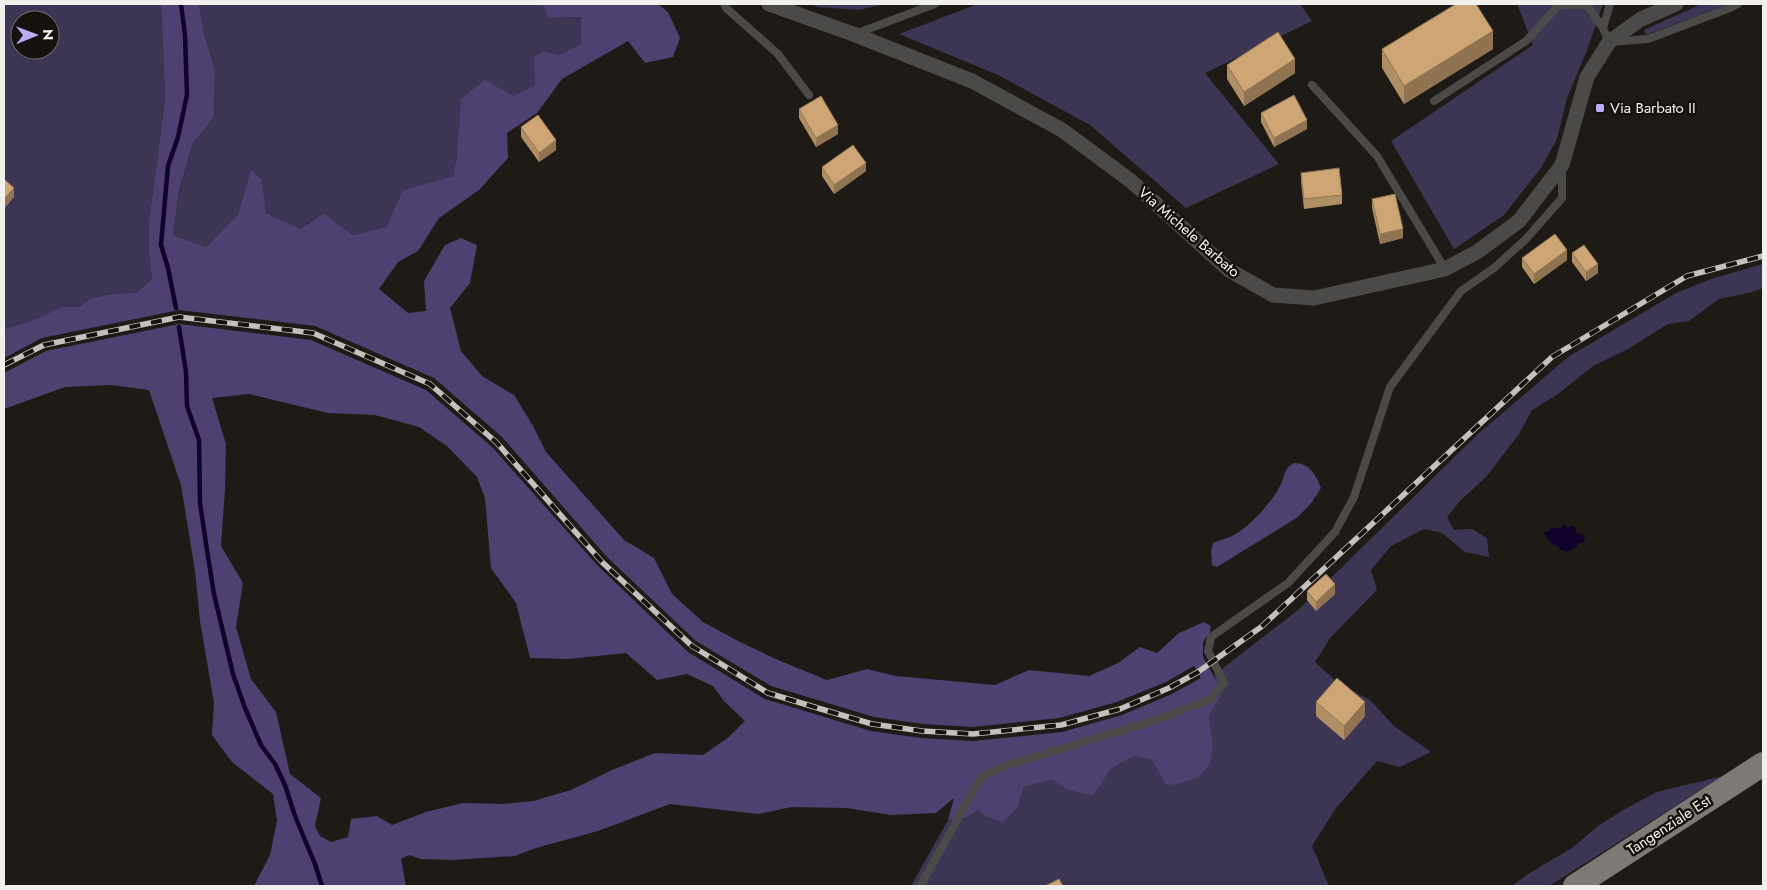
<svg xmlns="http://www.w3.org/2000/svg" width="1767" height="890" font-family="Jost,sans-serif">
	<rect width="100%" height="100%" fill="#1e1b16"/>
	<g fill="#3d3554" fill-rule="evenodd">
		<path d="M 4,4 L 161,4 L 165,99 L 149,221 L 149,256 L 152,279 L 136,294 L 113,294 L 91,298 L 79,307 L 62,307 L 31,321 L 4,329 ZM 20,20 L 50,20 L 50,50 L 20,50 Z"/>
		<path d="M 199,4 L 542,4 L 548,18 L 581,17 L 581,44 L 559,55 L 544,51 L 535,85 L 513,96 L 457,155 L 453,176 L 403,190 L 386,227 L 353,235 L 322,213 L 301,229 L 266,213 L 262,179 L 251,169 L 238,214 L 206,247 L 173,235 L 179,192 L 193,143 L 214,117 L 215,70 L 205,37 Z"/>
		<path d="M 810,4 L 884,4 L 859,10 L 818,7 Z"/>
		<path d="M 978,4 L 1300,4 L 1312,21 L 1205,73 L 1279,164 L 1186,208 L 1090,125 L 998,75 L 899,34 Z"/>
		<path d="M 1517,4 L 1603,4 L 1586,53 L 1567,98 L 1557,139 L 1541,168 L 1504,215 L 1454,249 L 1391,141 L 1533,45 Z"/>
		<path d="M 1701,4 L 1729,4 L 1646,35 L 1644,30 Z"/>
		<path d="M 1763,264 L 1763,288 L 1752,292 L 1719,299 L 1689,321 L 1668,324 L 1628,349 L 1593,366 L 1558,394 L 1532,410 L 1519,434 L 1486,477 L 1461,500 L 1447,517 L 1454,530 L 1472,529 L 1487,538 L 1489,557 L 1465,552 L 1442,533 L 1424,529 L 1391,546 L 1371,570 L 1377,590 L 1331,637 L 1315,662 L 1339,684 L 1370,700 L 1394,726 L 1431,752 L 1400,767 L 1377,761 L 1336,808 L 1312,846 L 1329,886 L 911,886 L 948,820 L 965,818 L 979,810 L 1018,807 L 1024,787 L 1052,780 L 1066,789 L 1103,779 L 1111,769 L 1134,756 L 1152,760 L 1213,744 L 1209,717 L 1221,695 L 1214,675 L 1298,610 L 1478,434 L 1568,357 L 1676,293 L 1711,279 Z"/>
		<path d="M 1723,776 L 1549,886 L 1512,886 L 1528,874 L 1572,848 L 1598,826 L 1623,810 L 1657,792 Z"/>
	</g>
	<g fill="#4e4070" fill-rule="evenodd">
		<path d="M 161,4 L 199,4 L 205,37 L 215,70 L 214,117 L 193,143 L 179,191 L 173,235 L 206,247 L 238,214 L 251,169 L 262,179 L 266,213 L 301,229 L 323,213 L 353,235 L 386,227 L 403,190 L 453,176 L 457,155 L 461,99 L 485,80 L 513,96 L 535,85 L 534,57 L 544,51 L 559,55 L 581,44 L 581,17 L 548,18 L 542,4 L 658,4 L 668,12 L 680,38 L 673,57 L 645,63 L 628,41 L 562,79 L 537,113 L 507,133 L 508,158 L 479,190 L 439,218 L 418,251 L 398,262 L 379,289 L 408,313 L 426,311 L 424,281 L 445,245 L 461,238 L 477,245 L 470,283 L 450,308 L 461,351 L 482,376 L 514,395 L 532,424 L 546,452 L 624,540 L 654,558 L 672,594 L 703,622 L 740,642 L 778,660 L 827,680 L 867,669 L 896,676 L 995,685 L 1029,670 L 1089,676 L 1118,663 L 1140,647 L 1157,653 L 1179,633 L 1204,622 L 1211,626 L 1210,632 L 1203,642 L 1203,657 L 1217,682 L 1221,695 L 1209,717 L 1213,744 L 1210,764 L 1199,777 L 1178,784 L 1166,785 L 1152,760 L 1134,756 L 1111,769 L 1092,796 L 1066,789 L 1052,780 L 1024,787 L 1018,807 L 1003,822 L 985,816 L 979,810 L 965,818 L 948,820 L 954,798 L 936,813 L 891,815 L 846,808 L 792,807 L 758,814 L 670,804 L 598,831 L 536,848 L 515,856 L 453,860 L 421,859 L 409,855 L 401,859 L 406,886 L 254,886 L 270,855 L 277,821 L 273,794 L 232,762 L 212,735 L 214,703 L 200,621 L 195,571 L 181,485 L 149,390 L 111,385 L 65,387 L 4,409 L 4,373 L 46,351 L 179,324 L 311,340 L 426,390 L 492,447 L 598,566 L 688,652 L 765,699 L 871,731 L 921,738 L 973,741 L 1062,732 L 1122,715 L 1172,694 L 1201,678 L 1194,666 L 1166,682 L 1117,702 L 1059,718 L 973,727 L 923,724 L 874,717 L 771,686 L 696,641 L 607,557 L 502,437 L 434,378 L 315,326 L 179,310 L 42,338 L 4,358 L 4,329 L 31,321 L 62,307 L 79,307 L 91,298 L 113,294 L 136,293 L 152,279 L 149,256 L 149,221 L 165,99 ZM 249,394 L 328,413 L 375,415 L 419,427 L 447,446 L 477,477 L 485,498 L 491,568 L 516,603 L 530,658 L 568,659 L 626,653 L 657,680 L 687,674 L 713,686 L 724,701 L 745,721 L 729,737 L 703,755 L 655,753 L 612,770 L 571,790 L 533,801 L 503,804 L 463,803 L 426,812 L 392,825 L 377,816 L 351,819 L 348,837 L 331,842 L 320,836 L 315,826 L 321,798 L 290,774 L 276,712 L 251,679 L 236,627 L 243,583 L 221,546 L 225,490 L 226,444 L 212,398 Z"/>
		<path d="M 1294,463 C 1309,463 1316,474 1321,488 L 1312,502 L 1298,517 L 1217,567 L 1212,565 L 1211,551 L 1213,543 C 1222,539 1231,538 1239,532 C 1254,521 1272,502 1280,486 C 1286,475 1282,470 1294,463 Z"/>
	</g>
	<path fill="#12022b" d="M 1564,524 L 1567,527 L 1574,526 L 1577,533 L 1585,536 L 1584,542 L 1579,543 L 1575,548 L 1567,552 L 1561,550 L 1557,545 L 1552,544 L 1543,533 L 1549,531 L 1551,528 L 1561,528 Z"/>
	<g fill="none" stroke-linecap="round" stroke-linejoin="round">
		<g stroke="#12022b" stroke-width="4.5">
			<path d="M 176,308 L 168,268 L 161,245 L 168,166 L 178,137 L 187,95 L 185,35 L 181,4"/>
			<path d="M 179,327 L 186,372 L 187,406 L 199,440 L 200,503 L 207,550 L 214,594 L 233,674 L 245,708 L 261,745 L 275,764 L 285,785 L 295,816 L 315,864 L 322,886"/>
		</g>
		<g stroke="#4c4a48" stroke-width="8">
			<path d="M 724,4 L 726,8 L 778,54 L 809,95"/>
			<path d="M 1610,4 L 1603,28 L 1609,42 L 1648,39 L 1730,8 L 1738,4"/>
			<path d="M 855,34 L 935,4"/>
			<path d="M 1312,85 L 1377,156 L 1445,269"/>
			<path d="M 1434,101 L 1526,41 L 1559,5 L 1587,5 L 1603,28"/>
			<path d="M 920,886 L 982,776 L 1008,765 L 1156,720 L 1211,699 L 1224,683 L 1208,651 L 1211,637 L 1288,583 L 1335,532 L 1354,497 L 1390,387 L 1461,291 L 1494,268 L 1526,239 L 1562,198 L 1562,167"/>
		</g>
		<path stroke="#4c4a48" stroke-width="15" d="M 769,4 L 853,34 L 972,81 L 1062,130 L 1131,181 L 1229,270 L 1273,295 L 1314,298 L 1445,269 L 1477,252 L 1519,221 L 1562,165 L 1587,77 L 1609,42 L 1641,19 L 1676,4"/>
		<path stroke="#7d7974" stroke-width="24" d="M 1575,886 L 1763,764"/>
		<g stroke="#c3c1bd" stroke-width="5.5">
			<path id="rail" d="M 4,365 L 44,345 L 179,317 L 313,333 L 430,384 L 497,443 L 602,562 L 692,646 L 768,693 L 821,709 L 872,724 L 922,731 L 973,734 L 1061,725 L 1120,709 L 1169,688 L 1198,672 L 1261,627 L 1552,357 L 1687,276 L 1763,256"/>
		</g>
		<use href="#rail" stroke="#15120d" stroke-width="4" stroke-dasharray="11" stroke-linecap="butt"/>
	</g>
	<g fill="#b18f65">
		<path d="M 1382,49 L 1493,49 L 1404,104 L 1382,68 Z"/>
		<path d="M 1227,65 L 1295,73 L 1244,106 L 1227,79 Z"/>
		<path d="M 799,109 L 838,134 L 816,147 L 799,118 Z"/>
		<path d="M 1261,113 L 1307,129 L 1274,147 L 1261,122 Z"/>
		<path d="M 521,127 L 556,150 L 539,162 L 521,137 Z"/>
		<path d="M 822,167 L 866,171 L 834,194 L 822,176 Z"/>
		<path d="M 1301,173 L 1342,195 L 1342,204 L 1304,209 L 1301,182 Z"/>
		<path d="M 1372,199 L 1403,238 L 1380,244 L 1372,208 Z"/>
		<path d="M 1572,253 L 1598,273 L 1586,281 L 1572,262 Z"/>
		<path d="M 1522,258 L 1567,260 L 1534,284 L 1522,267 Z"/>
		<path d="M 1307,591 L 1335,594 L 1316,611 L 1307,600 Z"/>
		<path d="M 1316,702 L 1365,716 L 1344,740 L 1316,716 Z"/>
	</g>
	<g fill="#907452">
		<path d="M 1493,31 L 1493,49 L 1404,104 L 1404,86 Z"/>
		<path d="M 1295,59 L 1295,73 L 1244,106 L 1244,92 Z"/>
		<path d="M 1307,120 L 1307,129 L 1274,147 L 1274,138 Z"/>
		<path d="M 838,125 L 838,134 L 816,147 L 816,138 Z"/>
		<path d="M 556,140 L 556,150 L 539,162 L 539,153 Z"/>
		<path d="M 866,163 L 866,171 L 834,194 L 834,185 Z"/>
		<path d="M 14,188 L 14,197 L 4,209 L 4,199 Z"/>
		<path d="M 1403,229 L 1403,238 L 1380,244 L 1380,234 Z"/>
		<path d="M 1567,250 L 1567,260 L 1534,284 L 1534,274 Z"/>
		<path d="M 1598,264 L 1598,273 L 1586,281 L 1586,272 Z"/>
		<path d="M 1335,584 L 1335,594 L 1316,611 L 1316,602 Z"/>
		<path d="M 1365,702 L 1365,716 L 1344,740 L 1344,726 Z"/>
	</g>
	<g fill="#cea675" stroke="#907452">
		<path d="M 1456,4 L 1476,4 L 1493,31 L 1404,86 L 1382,49 Z"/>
		<path d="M 1278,32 L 1295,59 L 1244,92 L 1227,65 Z"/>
		<path d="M 1294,95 L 1307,120 L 1274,138 L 1261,113 Z"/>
		<path d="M 821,96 L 838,125 L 816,138 L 799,109 Z"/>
		<path d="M 538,115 L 556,140 L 539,153 L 521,127 Z"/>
		<path d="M 853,145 L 866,163 L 834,185 L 822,167 Z"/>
		<path d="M 1339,168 L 1342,195 L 1304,199 L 1301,173 Z"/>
		<path d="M 4,179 L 14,188 L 4,199 Z"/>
		<path d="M 1395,194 L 1403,229 L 1380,234 L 1372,199 Z"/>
		<path d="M 1555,234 L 1567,250 L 1534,274 L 1522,258 Z"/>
		<path d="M 1584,245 L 1598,264 L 1586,272 L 1572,253 Z"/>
		<path d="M 1326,574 L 1335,584 L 1316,602 L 1307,591 Z"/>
		<path d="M 1337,678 L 1365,702 L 1344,726 L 1316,702 Z"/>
		<path d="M 1059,879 L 1063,886 L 1045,886 Z"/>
	</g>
	<rect fill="#bda9f5" stroke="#15120d" stroke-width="2" x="1595" y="103" width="10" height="10" rx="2.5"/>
	<g text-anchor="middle" stroke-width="5" stroke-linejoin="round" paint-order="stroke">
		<g font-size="15" fill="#f2f0ec" stroke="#15120d" text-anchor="start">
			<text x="1610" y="113">Via Barbato II</text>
		</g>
		<g font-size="15" fill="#f2f0ec" stroke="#15120d">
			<text transform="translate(1189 232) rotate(41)" y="5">Via Michele Barbato</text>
			<text transform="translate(1669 825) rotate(-33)" y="5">Tangenziale Est</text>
		</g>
	</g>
	<rect width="1767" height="890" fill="none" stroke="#f2f0ec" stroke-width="10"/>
	<g transform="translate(35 35) rotate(89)"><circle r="24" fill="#15120d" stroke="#6d6b66"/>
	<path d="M0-4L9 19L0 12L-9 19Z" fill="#bda9f5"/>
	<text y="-8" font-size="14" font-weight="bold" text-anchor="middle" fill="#f2f0ec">N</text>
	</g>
</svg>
